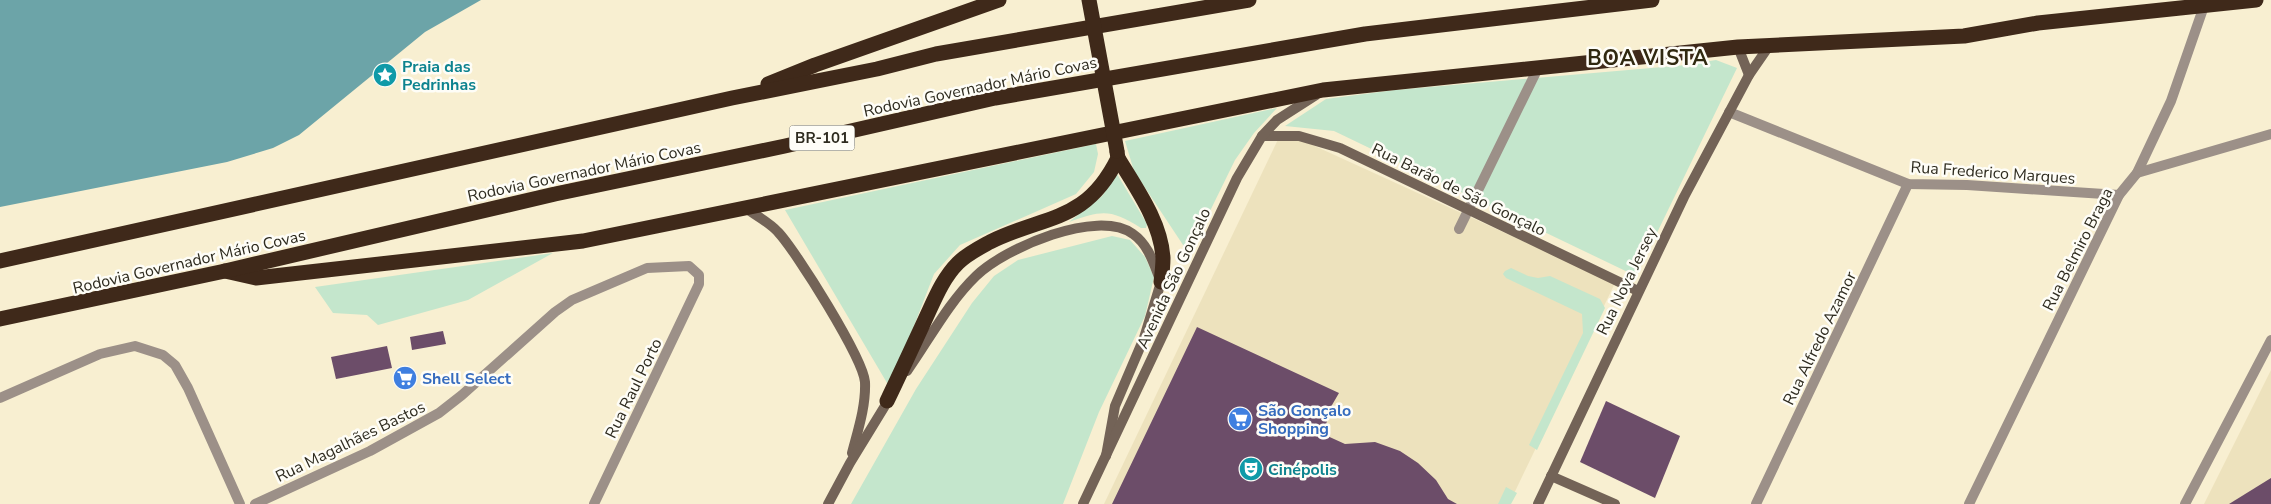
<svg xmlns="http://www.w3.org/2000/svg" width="2271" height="504" font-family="'Nunito Sans',sans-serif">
	<rect width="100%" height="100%" fill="#f8efd1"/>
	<g fill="#ede2bd">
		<path d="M 1282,131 L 1615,283 L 1509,504 L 1104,504 Z"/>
		<path d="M 2271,370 L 2271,504 L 2204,504 Z"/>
	</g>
	<g fill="#c4e6cc">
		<path d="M 1716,60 L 1737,68 L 1636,276 L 1334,131 L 1285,126 L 1326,99 L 1395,90 L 1686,65 Z"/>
		<path d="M 1277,108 L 1254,133 L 1235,160 L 1189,254 L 1134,171 L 1125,141 Z"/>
		<path d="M 1096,144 L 1098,154 L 1094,172 L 1076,194 L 960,245 L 934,274 L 890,388 L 785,210 Z"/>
		<path d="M 1117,174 L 1147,224 L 1146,228 L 1141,228 C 1110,209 1103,210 1069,222 L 1102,196 Z"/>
		<path d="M 1112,236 L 1130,240 L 1145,257 L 1154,277 L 1145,316 L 1099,412 L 1063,504 L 851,504 L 916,389 L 972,303 L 994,276 L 1018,260 Z"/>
		<path d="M 553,253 L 468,300 L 378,325 L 367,315 L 333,313 L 315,287 Z"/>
		<path d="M 1511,268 L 1528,276 L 1538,278 L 1550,276 L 1600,299 L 1605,308 L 1537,450 L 1529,445 L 1583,333 L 1582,314 L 1506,278 L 1503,274 L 1505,271 Z"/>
		<path d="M 1506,487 L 1517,493 L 1511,504 L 1498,504 Z"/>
	</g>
	<path fill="#6ca4a8" d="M 0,0 L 481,0 L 425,32 L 299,135 L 273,148 L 227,162 L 0,207 Z"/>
	<g fill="#6c4d69">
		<path d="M 1197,327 L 1339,393 L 1332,405 L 1323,434 L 1345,444 L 1375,442 L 1400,451 L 1418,463 L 1436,480 L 1448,499 L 1457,504 L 1112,504 Z"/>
		<path d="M 443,331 L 446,344 L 412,350 L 410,337 Z"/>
		<path d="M 387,346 L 392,368 L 336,379 L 331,357 Z"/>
		<path d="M 1606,401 L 1680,436 L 1655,498 L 1580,462 Z"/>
		<path d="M 2271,478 L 2271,504 L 2229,504 Z"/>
	</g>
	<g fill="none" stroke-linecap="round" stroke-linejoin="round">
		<g stroke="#9c9088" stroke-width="10">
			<path d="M 1729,112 L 1908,184 L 1967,185 L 2119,195"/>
			<path d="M 2137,173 L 2271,134"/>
			<path d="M 1459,229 L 1538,68"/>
			<path d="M 0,398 L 100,354 L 135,346 L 163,355 L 175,365 L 188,388 L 240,504"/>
			<path d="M 255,504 L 370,451 L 439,413 L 462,395 L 555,312 L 572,300 L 647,268 L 689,266 L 699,275 L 699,284 L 594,504"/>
			<path d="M 1756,504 L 1908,184"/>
			<path d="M 1969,504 L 2119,195 L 2137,173 L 2171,101 L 2204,6"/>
			<path d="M 2185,504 L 2271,340"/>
		</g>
		<g stroke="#736357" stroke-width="10">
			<path d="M 1738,47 L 1749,75"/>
			<path d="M 1262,136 L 1299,136 L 1340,148 L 1638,291"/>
			<path d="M 744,207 C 755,215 769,222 778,232 C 796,251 863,358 865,382 C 866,406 858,430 852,453"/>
			<path d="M 907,371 C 929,340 948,303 976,276 C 1005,248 1097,208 1133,234 C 1149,245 1154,265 1161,282 L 1144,338 L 1115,406 L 1106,456"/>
			<path d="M 1551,476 L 1615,504"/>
			<path d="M 828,504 L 850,463 L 891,396"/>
			<path d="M 1083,504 L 1237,178 L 1262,136 L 1277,120 L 1316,95"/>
			<path d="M 1538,504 L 1684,197 L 1749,75 L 1769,46"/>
		</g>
		<g stroke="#3f291a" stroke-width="15">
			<path d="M 768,84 L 815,65 L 999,0"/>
			<path d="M 1117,152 L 1118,158 C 1136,188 1161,222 1163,258 C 1163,266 1162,274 1161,282"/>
			<path d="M 0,261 L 732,98 L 877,69 L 936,54 L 1249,0"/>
			<path d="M 225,271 L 256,278 L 583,241 L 1323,90 L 1738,47 L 1964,36 L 2038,23 L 2256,0"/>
			<path d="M 0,319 L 225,271 L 555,194 L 785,146 L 995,98 L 1365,34 L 1652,0"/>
			<path d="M 887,401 C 900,374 912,348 924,322 C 934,301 942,279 958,263 C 967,254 979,248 990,242 C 1047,214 1086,223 1118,158"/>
		</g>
		<path stroke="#3f291a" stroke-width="15" d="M 1089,0 L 1117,151"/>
	</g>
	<defs>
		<g id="sight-disc" transform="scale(1.25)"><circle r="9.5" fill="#0f9aa8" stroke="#fefdf7"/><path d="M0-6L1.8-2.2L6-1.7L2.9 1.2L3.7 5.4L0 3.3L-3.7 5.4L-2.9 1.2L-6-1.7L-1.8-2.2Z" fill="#fff"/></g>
		<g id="supermarket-disc" transform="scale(1.25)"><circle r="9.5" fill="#3f7fe0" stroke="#fefdf7"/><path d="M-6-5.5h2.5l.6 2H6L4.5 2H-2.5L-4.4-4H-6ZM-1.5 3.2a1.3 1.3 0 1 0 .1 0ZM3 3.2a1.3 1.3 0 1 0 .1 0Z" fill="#fff"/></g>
		<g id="theatre-disc" transform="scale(1.25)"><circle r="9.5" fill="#0f9aa8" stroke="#fefdf7"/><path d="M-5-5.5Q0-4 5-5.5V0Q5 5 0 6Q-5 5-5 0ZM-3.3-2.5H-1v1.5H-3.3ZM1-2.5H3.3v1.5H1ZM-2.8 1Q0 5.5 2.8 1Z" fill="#fff"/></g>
	</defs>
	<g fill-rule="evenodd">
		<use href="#sight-disc" x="385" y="75"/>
		<use href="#supermarket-disc" x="405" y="378"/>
		<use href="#supermarket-disc" x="1240" y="419"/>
		<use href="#theatre-disc" x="1251" y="469"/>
	</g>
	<g text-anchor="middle" stroke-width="5" stroke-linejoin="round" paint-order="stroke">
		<rect fill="#fefdf7" stroke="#6c6a60" stroke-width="1" x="789.5" y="125.5" width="65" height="25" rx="4"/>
		<g font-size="15" font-weight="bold" fill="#2e2b1f">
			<text x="822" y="143">BR-101</text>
		</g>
		<g font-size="16" font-weight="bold" fill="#0d838f" stroke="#fefdf7" text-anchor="start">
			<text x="402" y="72">Praia das<tspan x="402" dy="18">Pedrinhas</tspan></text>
			<text x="1268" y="475">Cinépolis</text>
		</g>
		<g font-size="16" fill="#2e2b1f" stroke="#fefdf7">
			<text transform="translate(980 86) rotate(-12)" y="6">Rodovia Governador Mário Covas</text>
			<text transform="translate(584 171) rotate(-12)" y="6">Rodovia Governador Mário Covas</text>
			<text transform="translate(1993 172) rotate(4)" y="6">Rua Frederico Marques</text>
			<text transform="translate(1459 189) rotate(26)" y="6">Rua Barão de São Gonçalo</text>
			<text transform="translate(2077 249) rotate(-63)" y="6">Rua Belmiro Braga</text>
			<text transform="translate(189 261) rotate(-13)" y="6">Rodovia Governador Mário Covas</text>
			<text transform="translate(1173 278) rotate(-65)" y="6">Avenida São Gonçalo</text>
			<text transform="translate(1626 281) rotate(-64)" y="6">Rua Nova Jersey</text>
			<text transform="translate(1819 338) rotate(-64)" y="6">Rua Alfredo Azamor</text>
			<text transform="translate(633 388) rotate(-64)" y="6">Rua Raul Porto</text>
			<text transform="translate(350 441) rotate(-26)" y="6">Rua Magalhães Bastos</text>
		</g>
		<g font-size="16" font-weight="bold" fill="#366cbe" stroke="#fefdf7" text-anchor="start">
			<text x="422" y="384">Shell Select</text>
			<text x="1258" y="416">São Gonçalo<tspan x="1258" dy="18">Shopping</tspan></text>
		</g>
		<g font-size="21" font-weight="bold" letter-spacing="1" fill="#302910" stroke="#fefdf7">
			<text x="1648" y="65">BOA VISTA</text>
		</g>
	</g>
</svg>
